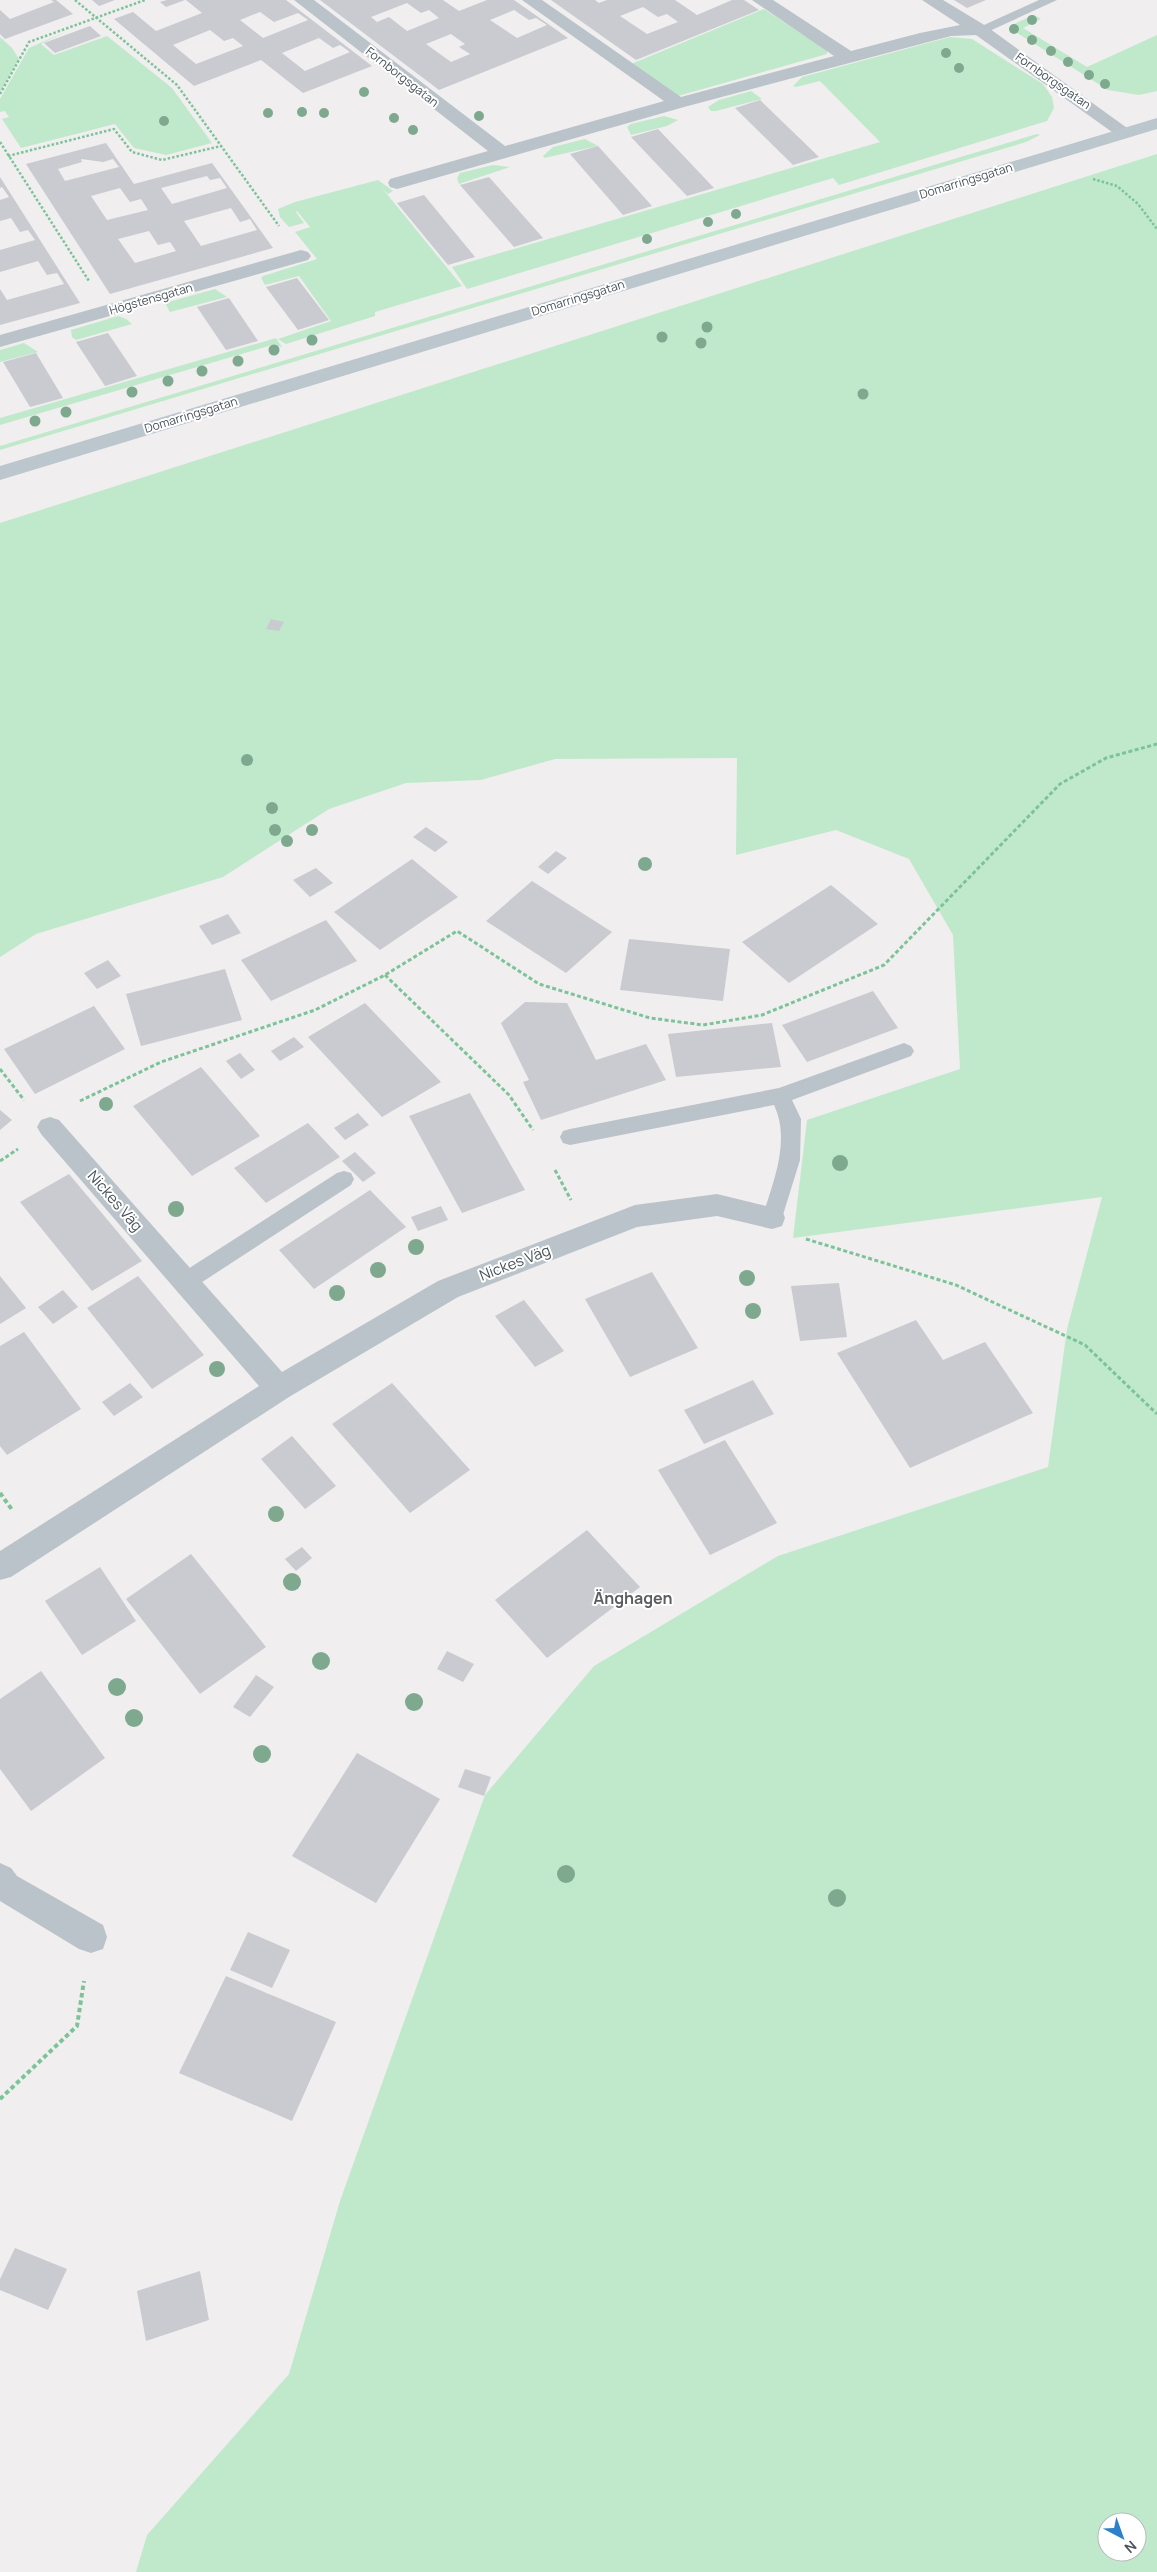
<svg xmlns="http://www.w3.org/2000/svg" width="1157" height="2572" font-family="Manrope,sans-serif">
	<rect width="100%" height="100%" fill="#f0eeee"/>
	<g fill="#c0e9cc" fill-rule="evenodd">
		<path d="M 764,9 L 827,50 L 827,54 L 678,96 L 631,64 Z"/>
		<path d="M 1034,15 L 1041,19 L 1023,28 L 1087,67 L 1157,35 L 1157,91 L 1139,95 L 1108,90 L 1011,29 L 1014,24 Z"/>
		<path d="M 63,33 L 41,44 L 54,55 L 107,36 L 172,88 L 212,143 L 166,155 L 134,148 L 115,124 L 21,148 L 2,119 L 9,117 L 5,111 L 0,112 L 0,99 L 29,48 Z"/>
		<path d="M 0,37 L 12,48 L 19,59 L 0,92 Z"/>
		<path d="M 950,37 L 972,39 L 1043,84 L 1052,97 L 1054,108 L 1047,121 L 839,185 L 833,178 L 467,289 L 452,267 L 880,142 L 820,81 L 796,87 L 793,86 L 802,77 Z"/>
		<path d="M 751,91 L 762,99 L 716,111 L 711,111 L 708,107 L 719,100 Z"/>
		<path d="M 664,116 L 678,120 L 667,126 L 631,135 L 627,127 L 631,124 Z"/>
		<path d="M 1037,134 L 1040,135 L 1026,142 L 959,162 L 0,450 L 0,446 Z"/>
		<path d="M 585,139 L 598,146 L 544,158 L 543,156 L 553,147 Z"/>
		<path d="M 1157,154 L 1157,2572 L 136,2572 L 147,2535 L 289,2374 L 340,2201 L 485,1795 L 594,1666 L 778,1556 L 1048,1467 L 1067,1329 L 1102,1197 L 793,1238 L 807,1120 L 960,1069 L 953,935 L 909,859 L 836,830 L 736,855 L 737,758 L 555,759 L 481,780 L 406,783 L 329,809 L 223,877 L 36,934 L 0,957 L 0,523 ZM 1107,2522 L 1137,2522 L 1137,2552 L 1107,2552 Z"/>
		<path d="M 493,165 L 510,167 L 459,184 L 457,178 L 460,173 Z"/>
		<path d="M 378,180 L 393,191 L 388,194 L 382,188 L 462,286 L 375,312 L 375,316 L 286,344 L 278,339 L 331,321 L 299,276 L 265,285 L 261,278 L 263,276 L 317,259 L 295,232 L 310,227 L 297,211 L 296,212 L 304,223 L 289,227 L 280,217 L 278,209 L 295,202 Z"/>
		<path d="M 215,289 L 227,297 L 170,312 L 165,303 Z"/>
		<path d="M 118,316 L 126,319 L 132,324 L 76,340 L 72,337 L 71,330 Z"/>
		<path d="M 276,338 L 282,347 L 272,345 L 0,425 L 0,418 Z"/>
		<path d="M 24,343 L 38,352 L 0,362 L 0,350 Z"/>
	</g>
	<g fill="#c9cbd0" fill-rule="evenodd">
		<path d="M 51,0 L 56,0 L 73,14 L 5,39 L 0,34 L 0,10 L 10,19 L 54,2 Z"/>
		<path d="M 92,0 L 115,0 L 99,6 Z"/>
		<path d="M 167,0 L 185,0 L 166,7 L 160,2 Z"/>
		<path d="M 186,0 L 286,0 L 372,66 L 303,93 L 261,60 L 194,86 L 114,19 L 133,12 L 156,31 L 202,13 ZM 260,12 L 274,22 L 298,13 L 308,20 L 263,38 L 240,20 ZM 210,30 L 224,41 L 233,38 L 243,46 L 196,64 L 173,45 ZM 319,38 L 333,48 L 340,45 L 350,52 L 305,71 L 282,53 Z"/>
		<path d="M 320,0 L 443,0 L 459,11 L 487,0 L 514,0 L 568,38 L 439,90 ZM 407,3 L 421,13 L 429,10 L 439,18 L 407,31 L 389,17 L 377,22 L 371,17 ZM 514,10 L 529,20 L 536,18 L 547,25 L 517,38 L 490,20 ZM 451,34 L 465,44 L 459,47 L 470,54 L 451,62 L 426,44 Z"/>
		<path d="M 551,0 L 595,0 L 599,3 L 607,0 L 675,0 L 697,15 L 732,0 L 744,0 L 759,10 L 636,60 ZM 643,7 L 658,17 L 667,14 L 678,22 L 647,34 L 620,16 Z"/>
		<path d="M 954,0 L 986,0 L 967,8 Z"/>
		<path d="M 90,26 L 101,36 L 55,53 L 44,43 Z"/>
		<path d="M 760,100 L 819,157 L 793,165 L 735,108 Z"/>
		<path d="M 658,129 L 714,188 L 687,196 L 631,137 Z"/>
		<path d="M 106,143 L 134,184 L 212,163 L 273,248 L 110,294 L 26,164 ZM 81,159 L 103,162 L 113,159 L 119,167 L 65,181 L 58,169 L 82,162 ZM 207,176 L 210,180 L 220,178 L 227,188 L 172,204 L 161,188 ZM 120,188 L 130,202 L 141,199 L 148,210 L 107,220 L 91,196 ZM 231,208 L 240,222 L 250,219 L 257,230 L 201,246 L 184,221 ZM 149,231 L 158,245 L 170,242 L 176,251 L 135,263 L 118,239 Z"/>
		<path d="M 598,146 L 652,206 L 623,215 L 570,154 Z"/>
		<path d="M 0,177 L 80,303 L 0,325 L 0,289 L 7,300 L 64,284 L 57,273 L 47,275 L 38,261 L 0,272 L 0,250 L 35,240 L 28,230 L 20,232 L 11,218 L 0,221 L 0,200 L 9,197 L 2,187 L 0,188 Z"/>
		<path d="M 489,177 L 543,238 L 514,247 L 460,185 Z"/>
		<path d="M 424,195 L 475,257 L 448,265 L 397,203 Z"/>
		<path d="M 297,278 L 329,320 L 298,330 L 266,287 Z"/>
		<path d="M 229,298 L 258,341 L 226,350 L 197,307 Z"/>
		<path d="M 108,333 L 137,376 L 105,386 L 76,342 Z"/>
		<path d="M 36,353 L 63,398 L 30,407 L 3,362 Z"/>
		<path d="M 271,619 L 284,622 L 279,631 L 266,629 Z"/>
		<path d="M 426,827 L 448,842 L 435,852 L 413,837 Z"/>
		<path d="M 556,851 L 567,858 L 548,874 L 538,867 Z"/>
		<path d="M 412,859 L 458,897 L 380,950 L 334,912 Z"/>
		<path d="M 316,868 L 333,883 L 310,897 L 293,880 Z"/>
		<path d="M 532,881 L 612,932 L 566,973 L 486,921 Z"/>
		<path d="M 831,885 L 878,924 L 789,983 L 742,942 Z"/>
		<path d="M 228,914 L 241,933 L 212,945 L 199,926 Z"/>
		<path d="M 326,920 L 357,961 L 271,1001 L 241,960 Z"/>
		<path d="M 629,939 L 730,949 L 723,1001 L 620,990 Z"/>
		<path d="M 108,960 L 121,976 L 97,989 L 84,973 Z"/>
		<path d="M 225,969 L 242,1020 L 141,1046 L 126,994 Z"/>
		<path d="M 873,991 L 898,1028 L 807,1062 L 782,1025 Z"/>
		<path d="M 525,1002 L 567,1003 L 596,1060 L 646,1044 L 666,1080 L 541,1120 L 523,1082 L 529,1080 L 501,1023 Z"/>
		<path d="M 365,1003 L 441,1082 L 382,1117 L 308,1037 Z"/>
		<path d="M 94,1006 L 125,1049 L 35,1094 L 4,1049 Z"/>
		<path d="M 772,1023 L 781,1067 L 676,1077 L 668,1034 Z"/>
		<path d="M 294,1037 L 304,1047 L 280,1061 L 271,1051 Z"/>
		<path d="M 240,1053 L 255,1070 L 241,1079 L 226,1061 Z"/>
		<path d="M 201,1067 L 260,1136 L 192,1176 L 133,1106 Z"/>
		<path d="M 470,1093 L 525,1190 L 462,1213 L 409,1116 Z"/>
		<path d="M 0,1110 L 12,1120 L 0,1130 Z"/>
		<path d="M 358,1113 L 369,1125 L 345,1140 L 334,1128 Z"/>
		<path d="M 308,1123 L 340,1157 L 266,1203 L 234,1168 Z"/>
		<path d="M 355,1152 L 376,1173 L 363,1182 L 342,1161 Z"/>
		<path d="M 69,1174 L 142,1261 L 92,1291 L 20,1202 Z"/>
		<path d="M 370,1190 L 406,1227 L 314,1289 L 279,1250 Z"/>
		<path d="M 441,1206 L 448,1220 L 418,1231 L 411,1217 Z"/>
		<path d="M 652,1272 L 698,1348 L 630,1377 L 585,1299 Z"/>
		<path d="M 0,1276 L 26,1308 L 0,1324 Z"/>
		<path d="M 138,1276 L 204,1355 L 152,1389 L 87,1308 Z"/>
		<path d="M 839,1283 L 847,1337 L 800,1341 L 791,1286 Z"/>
		<path d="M 63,1290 L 78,1307 L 53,1324 L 38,1307 Z"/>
		<path d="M 524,1300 L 564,1351 L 535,1367 L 495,1316 Z"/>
		<path d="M 916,1320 L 943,1360 L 985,1342 L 1033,1413 L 910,1468 L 837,1353 Z"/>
		<path d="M 24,1332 L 81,1409 L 7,1455 L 0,1446 L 0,1346 Z"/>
		<path d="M 753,1380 L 774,1414 L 704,1444 L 684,1410 Z"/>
		<path d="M 130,1383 L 143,1397 L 114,1416 L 102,1402 Z"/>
		<path d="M 392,1383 L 470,1470 L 410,1513 L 332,1424 Z"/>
		<path d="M 292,1436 L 336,1486 L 305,1509 L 261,1459 Z"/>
		<path d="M 725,1440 L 777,1523 L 710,1555 L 658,1470 Z"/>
		<path d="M 587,1530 L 640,1587 L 547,1658 L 495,1600 Z"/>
		<path d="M 302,1547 L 312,1558 L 296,1571 L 285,1559 Z"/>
		<path d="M 191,1554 L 266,1647 L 200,1694 L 126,1599 Z"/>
		<path d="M 100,1567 L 136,1621 L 82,1655 L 45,1601 Z"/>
		<path d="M 447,1651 L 474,1664 L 463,1682 L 437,1669 Z"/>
		<path d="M 41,1671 L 105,1758 L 31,1811 L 0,1769 L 0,1699 Z"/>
		<path d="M 256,1675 L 274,1687 L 250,1717 L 233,1707 Z"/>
		<path d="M 357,1753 L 440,1799 L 376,1903 L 292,1856 Z"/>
		<path d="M 465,1769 L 491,1777 L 484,1796 L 458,1787 Z"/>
		<path d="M 248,1932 L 290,1950 L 272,1988 L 230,1970 Z"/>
		<path d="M 226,1976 L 336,2022 L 292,2121 L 179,2073 Z"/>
		<path d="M 15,2248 L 67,2269 L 48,2310 L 0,2290 L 0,2279 Z"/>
		<path d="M 200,2271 L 209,2320 L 146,2341 L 137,2291 Z"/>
	</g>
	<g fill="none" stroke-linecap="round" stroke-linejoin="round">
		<g stroke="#7cc39a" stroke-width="2.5" stroke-dasharray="2.5 2" stroke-linecap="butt">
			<path d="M 75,0 L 177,85 L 279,226"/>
			<path d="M 0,94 L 29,42 L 145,0"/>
			<path d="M 0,142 L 89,281"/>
			<path d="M 8,156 L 114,129 L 132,152 L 162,160 L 221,146"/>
			<path d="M 1093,179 L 1117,186 L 1138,204 L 1157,229"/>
		</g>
		<g stroke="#7cc39a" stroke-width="3" stroke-dasharray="4 2.5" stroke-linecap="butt">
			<path d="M 385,975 L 509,1095 L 533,1130"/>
			<path d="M 0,1069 L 24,1100"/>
			<path d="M 80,1101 L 161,1062 L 315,1010 L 385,975 L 457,931 L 539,984 L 650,1018 L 703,1025 L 762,1015 L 884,965 L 1060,784 L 1106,758 L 1157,744"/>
			<path d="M 0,1161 L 18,1149"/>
			<path d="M 555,1170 L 571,1200"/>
			<path d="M 806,1239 L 956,1285 L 1085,1345 L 1157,1414"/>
		</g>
		<g stroke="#7cc39a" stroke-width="4" stroke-dasharray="4.5 3" stroke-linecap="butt">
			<path d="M 0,1493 L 13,1511"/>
			<path d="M 0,2099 L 77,2026 L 84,1981"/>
		</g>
		<g fill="#bac3c9" fill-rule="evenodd">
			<path d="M 1039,0 L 1057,0 L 985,33 L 975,33 L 973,30 Z"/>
			<path d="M 904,1043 L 911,1046 L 914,1051 L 911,1056 L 792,1100 L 801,1119 L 800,1160 L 782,1218 L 779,1224 L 772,1227 L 765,1224 L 762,1218 C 773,1182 791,1141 774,1105 L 570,1145 L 563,1143 L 560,1137 L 563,1131 L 570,1129 L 779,1088 Z"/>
			<path d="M 344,1171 L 351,1173 L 354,1179 L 351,1185 L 193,1288 L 185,1291 L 177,1288 L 174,1282 L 177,1276 L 337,1173 Z"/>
		</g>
		<g fill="#bac3c9" fill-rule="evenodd">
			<path d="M 294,0 L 314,0 L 505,146 L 664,101 L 522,0 L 542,0 L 681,97 L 834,56 L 752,0 L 773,0 L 851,51 L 920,33 L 960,25 L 922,0 L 943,0 L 986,26 L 1134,133 L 1131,137 L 1119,137 L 976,35 L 951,36 L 684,107 L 397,189 L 390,187 L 388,183 L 390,179 L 488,151 Z"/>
			<path d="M 301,250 L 308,252 L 311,256 L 308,260 L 0,347 L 0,335 Z"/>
			<path d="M 50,1117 L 59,1120 L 282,1372 L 438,1281 L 635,1205 L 717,1194 L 782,1210 L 785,1218 L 782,1226 L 772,1229 L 717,1216 L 637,1227 L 458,1297 L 289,1397 L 11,1577 L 0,1580 L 0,1551 L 259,1386 L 41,1134 L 37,1127 L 41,1120 Z"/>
			<path d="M 0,1863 L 11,1868 L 17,1876 L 103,1925 L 107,1937 L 103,1949 L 91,1953 L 79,1949 L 0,1901 Z"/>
		</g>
		<path fill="#bbc6cd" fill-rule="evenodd" d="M 1157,118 L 1157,129 L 0,480 L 0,466 Z"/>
	</g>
	<g fill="#7ea98f">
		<circle cx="1032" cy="20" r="5"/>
		<circle cx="1014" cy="29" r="5"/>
		<circle cx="1032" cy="40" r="5"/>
		<circle cx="1051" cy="51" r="5"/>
		<circle cx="946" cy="53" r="5"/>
		<circle cx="1068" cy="62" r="5"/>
		<circle cx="959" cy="68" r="5"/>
		<circle cx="1089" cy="75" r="5"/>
		<circle cx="1105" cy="84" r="5"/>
		<circle cx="364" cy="92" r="5"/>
		<circle cx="302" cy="112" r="5"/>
		<circle cx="268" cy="113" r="5"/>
		<circle cx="324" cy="113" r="5"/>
		<circle cx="479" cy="116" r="5"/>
		<circle cx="394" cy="118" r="5"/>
		<circle cx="164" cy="121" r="5"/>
		<circle cx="413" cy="130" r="5"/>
		<circle cx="736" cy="214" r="5"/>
		<circle cx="708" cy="222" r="5"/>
		<circle cx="647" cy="239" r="5"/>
		<circle cx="707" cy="327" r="5.5"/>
		<circle cx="662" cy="337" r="5.5"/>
		<circle cx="312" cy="340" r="5.5"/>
		<circle cx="701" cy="343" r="5.5"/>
		<circle cx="274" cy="350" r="5.5"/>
		<circle cx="238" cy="361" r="5.5"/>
		<circle cx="202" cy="371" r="5.5"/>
		<circle cx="168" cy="381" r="5.5"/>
		<circle cx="132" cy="392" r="5.5"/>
		<circle cx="863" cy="394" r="5.5"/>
		<circle cx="66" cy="412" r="5.5"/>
		<circle cx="35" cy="421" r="5.5"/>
		<circle cx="247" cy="760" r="6"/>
		<circle cx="272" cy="808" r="6"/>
		<circle cx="275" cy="830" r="6"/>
		<circle cx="312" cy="830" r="6"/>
		<circle cx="287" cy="841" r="6"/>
		<circle cx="645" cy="864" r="7"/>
		<circle cx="106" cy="1104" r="7"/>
		<circle cx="840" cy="1163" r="8"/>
		<circle cx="176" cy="1209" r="8"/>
		<circle cx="416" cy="1247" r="8"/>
		<circle cx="378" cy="1270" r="8"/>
		<circle cx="747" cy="1278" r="8"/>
		<circle cx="337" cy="1293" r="8"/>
		<circle cx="753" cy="1311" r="8"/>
		<circle cx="217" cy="1369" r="8"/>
		<circle cx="276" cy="1514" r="8"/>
		<circle cx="292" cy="1582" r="9"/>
		<circle cx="321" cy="1661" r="9"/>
		<circle cx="117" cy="1687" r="9"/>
		<circle cx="414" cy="1702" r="9"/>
		<circle cx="134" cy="1718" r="9"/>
		<circle cx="262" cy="1754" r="9"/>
		<circle cx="566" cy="1874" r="9"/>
		<circle cx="837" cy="1898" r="9"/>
	</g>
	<g text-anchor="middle" stroke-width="4" stroke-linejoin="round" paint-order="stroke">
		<g font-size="12" fill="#485259" stroke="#fff">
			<text transform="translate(402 77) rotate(38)" y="4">Fornborgsgatan</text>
			<text transform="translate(1053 81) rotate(35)" y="4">Fornborgsgatan</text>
			<text transform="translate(966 181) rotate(-17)" y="4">Domarringsgatan</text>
			<text transform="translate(578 298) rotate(-17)" y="4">Domarringsgatan</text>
			<text transform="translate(151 299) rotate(-16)" y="4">Högstensgatan</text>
			<text transform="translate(191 415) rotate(-17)" y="4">Domarringsgatan</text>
		</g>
		<g font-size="15" fill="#485259" stroke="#fff">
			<text transform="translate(115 1201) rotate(49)" y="5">Nickes Väg</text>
			<text transform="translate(515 1263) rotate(-21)" y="5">Nickes Väg</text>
		</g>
		<g font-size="16" font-weight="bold" fill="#5b5e61" stroke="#fff">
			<text x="633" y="1604">Änghagen</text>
		</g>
	</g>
	<g transform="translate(1122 2537) rotate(139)"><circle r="24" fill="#ffffff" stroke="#b6babd"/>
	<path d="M0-4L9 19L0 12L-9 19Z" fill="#2d80ca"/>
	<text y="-8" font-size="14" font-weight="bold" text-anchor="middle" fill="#485259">N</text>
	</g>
</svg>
